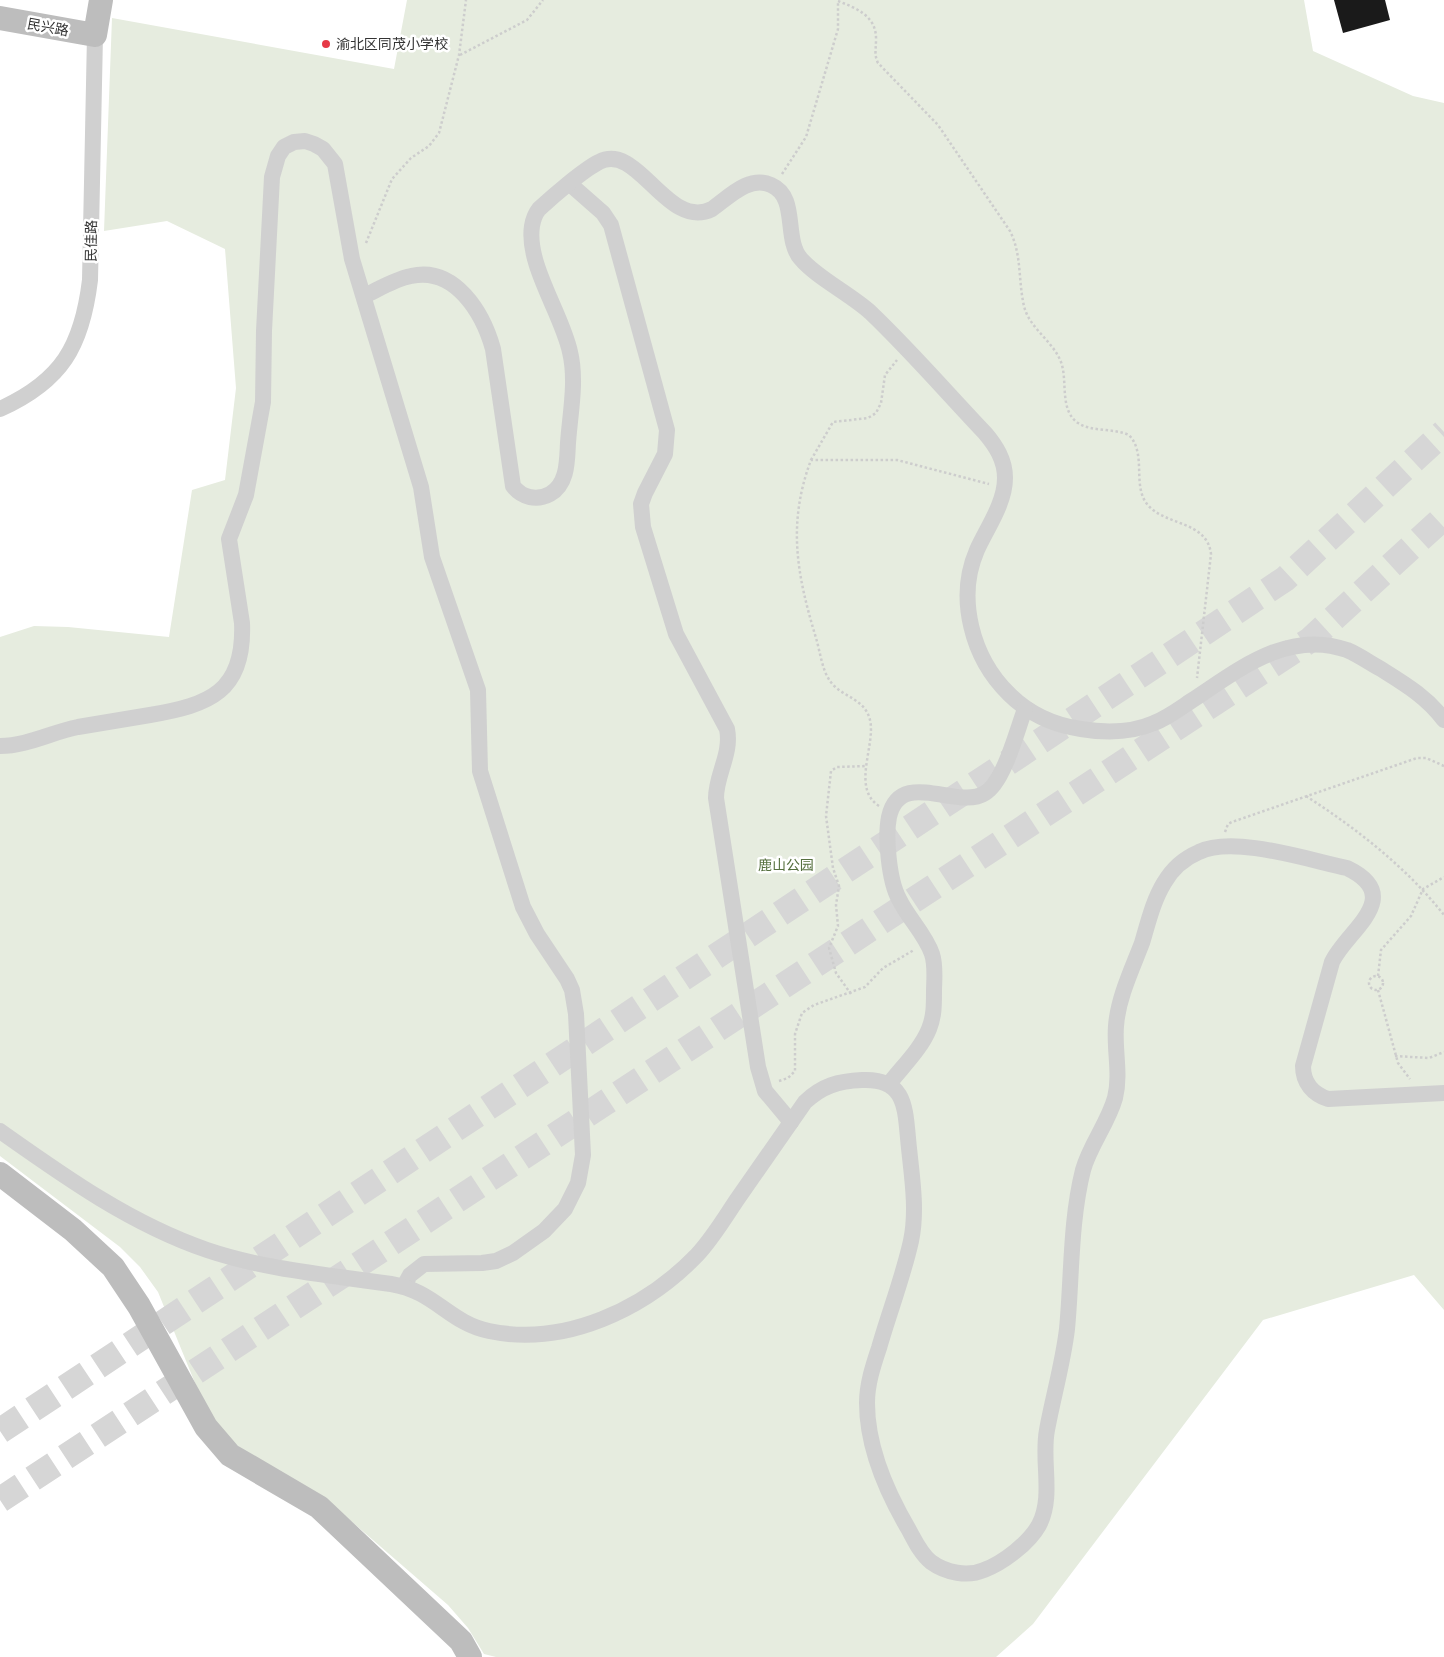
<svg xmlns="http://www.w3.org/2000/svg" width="1444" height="1657" font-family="Inter,'Noto Sans SC',sans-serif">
	<rect width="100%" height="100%" fill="#fff"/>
	<path fill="#e6ecdf" d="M 407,0 L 1304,0 L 1313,51 L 1413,96 L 1444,103 L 1444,1310 L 1414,1275 L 1263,1320 L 1033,1624 L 996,1657 L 496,1657 L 484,1654 L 468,1628 L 448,1605 L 321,1495 L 243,1450 L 220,1432 L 206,1410 L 158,1292 L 140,1267 L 120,1247 L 0,1156 L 0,637 L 34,626 L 68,627 L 169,637 L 192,490 L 225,480 L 236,388 L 225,249 L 167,221 L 104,231 L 112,18 L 394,69 Z"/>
	<path fill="#1a1a1a" d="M 1334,0 L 1385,0 L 1390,20 L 1343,33 Z"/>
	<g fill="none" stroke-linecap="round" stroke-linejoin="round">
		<g stroke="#d6d6d6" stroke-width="26" stroke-dasharray="26 13" stroke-linecap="butt">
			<path d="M 0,1431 L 1285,579 L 1444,432"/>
			<path d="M 0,1500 L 1310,640 L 1444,517"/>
		</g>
		<g stroke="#cdcdcd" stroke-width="2.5" stroke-dasharray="2.5 2.5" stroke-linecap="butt">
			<path d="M 838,1 C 856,8 877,16 876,40 C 876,49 874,55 878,63 L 938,125 L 1010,231 C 1022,255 1018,280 1024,306 C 1029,328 1053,341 1061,362 C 1068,381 1059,410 1078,423 C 1091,432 1114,428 1129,435 C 1147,454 1132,485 1147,504 C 1164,526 1207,520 1211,554 L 1197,678"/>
			<path d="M 460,55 L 527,20 L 543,0"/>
			<path d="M 782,174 L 806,137 L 838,29 L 838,2"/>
			<path d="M 366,243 L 392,179 L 411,158 L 429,146 L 439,133 L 459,55 L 466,0"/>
			<path d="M 811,460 L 833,422 L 868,418 L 876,413 L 881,403 L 885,375 L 897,360"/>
			<path d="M 1306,796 C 1357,829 1406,867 1444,915"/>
			<path d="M 879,806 C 851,788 876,745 870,720 C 865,698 841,697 830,681 C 822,670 820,651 816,638 C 797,575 787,524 811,460 L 897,460 L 989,484"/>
			<path d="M 1225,832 L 1228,824 L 1232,822 L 1417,758 L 1426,758 L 1444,766"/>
			<circle cx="1376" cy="983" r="7"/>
			<path d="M 1378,976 L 1381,950 L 1411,916 L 1423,889 L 1444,877"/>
			<path d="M 1378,990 L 1398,1063 L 1410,1079"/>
			<path d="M 851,994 L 836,973 L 829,948 L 838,926 L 836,905 L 839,886 L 833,868 L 826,816 L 831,771 L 837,767 L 866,766"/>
			<path d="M 1395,1056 L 1429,1058 L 1444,1052"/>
			<path d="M 779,1081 L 788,1078 L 795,1071 L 795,1034 L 802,1013 L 814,1005 L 865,987 L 883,968 L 914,950"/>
		</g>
		<g stroke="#d0d0d0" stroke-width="16">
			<path d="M 570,184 L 603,213 L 611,225 L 667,430 L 665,454 L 645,493 L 641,504 L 643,527 L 676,634 L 727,729 C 732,754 716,774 716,798 L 758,1067 L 765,1091 L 791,1122"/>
			<path d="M 364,296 C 379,289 395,279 411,276 C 455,266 483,313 493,349 L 513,486 C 522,498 537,501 550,494 C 568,484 567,460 568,443 C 570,414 577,381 570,352 C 562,314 526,264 532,226 C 533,220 535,214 539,209 C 552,197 583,170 599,162 C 638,141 667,231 712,209 C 729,197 749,175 771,185 C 799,197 783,239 801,259 C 816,277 850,294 870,312 C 910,350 947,393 985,433 C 996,446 1005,460 1005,478 C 1005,503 987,528 977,550 C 956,598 972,658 1009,694 C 1029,714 1053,725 1081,729 C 1105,733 1131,733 1154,723 C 1167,718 1179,709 1191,701 C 1237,671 1287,629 1347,650 C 1359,655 1370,663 1381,669 C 1405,684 1427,697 1444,720"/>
			<path d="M 0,409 C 62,381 82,346 90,280 L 95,35"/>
			<path d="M 0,746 C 27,746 52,732 78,727 C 102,723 126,719 150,715 C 209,705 245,692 242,623 L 229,539 L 246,495 L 263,402 L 264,331 L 272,177 L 278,156 L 284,147 L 294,142 L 305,141 L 314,144 L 323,149 L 335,164 L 352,259 L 421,487 L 432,557 L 478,690 L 480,771 L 523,907 L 537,934 L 567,979 L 572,990 L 576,1014 L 583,1155 L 578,1183 L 565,1209 L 544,1231 L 513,1253 L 496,1261 L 482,1263 L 424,1264 L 410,1275 L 404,1286"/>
			<path d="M 889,1084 C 902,1067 921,1049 929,1029 C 934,1017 934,1005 934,992 C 934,980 936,966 932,954 C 925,934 908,918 899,899 C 889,881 885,837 889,817 C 900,767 958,811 985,793 C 1004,782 1017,730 1025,709"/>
			<path d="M 0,1131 C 65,1177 131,1224 207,1250 C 266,1270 330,1275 391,1284 C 435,1291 449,1323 489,1331 C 565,1347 645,1309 697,1255 C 712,1239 724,1219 736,1201 C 759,1168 782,1135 805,1102 C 822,1086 838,1081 862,1080 C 904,1078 905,1105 908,1138 C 911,1172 918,1208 911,1241 C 903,1277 889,1313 879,1348 C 873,1366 867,1384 867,1403 C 867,1448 886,1491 909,1530 C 915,1541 921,1554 931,1562 C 946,1573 968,1577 984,1570 C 1003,1563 1029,1543 1039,1525 C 1054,1497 1041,1460 1047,1430 C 1053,1397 1063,1363 1067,1329 C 1072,1277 1070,1222 1083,1170 C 1090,1145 1108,1123 1115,1098 C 1121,1074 1114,1050 1116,1026 C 1118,998 1132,969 1142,943 C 1148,923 1153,901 1164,883 C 1172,869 1185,858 1199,852 C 1233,835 1309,860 1347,868 C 1407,897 1346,931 1332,962 L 1303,1066 C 1303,1083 1313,1094 1328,1099 L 1444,1093"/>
		</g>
		<g stroke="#bdbdbd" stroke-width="24">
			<path d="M 0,18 L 95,35 L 101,0"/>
			<path d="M 0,1174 L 73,1230 L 113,1267 L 139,1306 L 206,1427 L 230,1455 L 319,1507 L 461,1641 L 470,1657"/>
		</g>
	</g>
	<circle fill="#e63946" stroke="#fff" stroke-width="2" cx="326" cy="44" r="5"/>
	<g text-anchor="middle" stroke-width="5" stroke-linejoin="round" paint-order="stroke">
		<g font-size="14" fill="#333" stroke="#fff">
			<text transform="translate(48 27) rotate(10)" y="5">民兴路</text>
			<text transform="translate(91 241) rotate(-89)" y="5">民佳路</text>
		</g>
		<g font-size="14" fill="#333" stroke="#fff" text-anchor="start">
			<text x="336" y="49">渝北区同茂小学校</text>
		</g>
		<g font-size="14" fill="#56703f" stroke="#fff">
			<text x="786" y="870">鹿山公园</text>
		</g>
	</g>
</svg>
